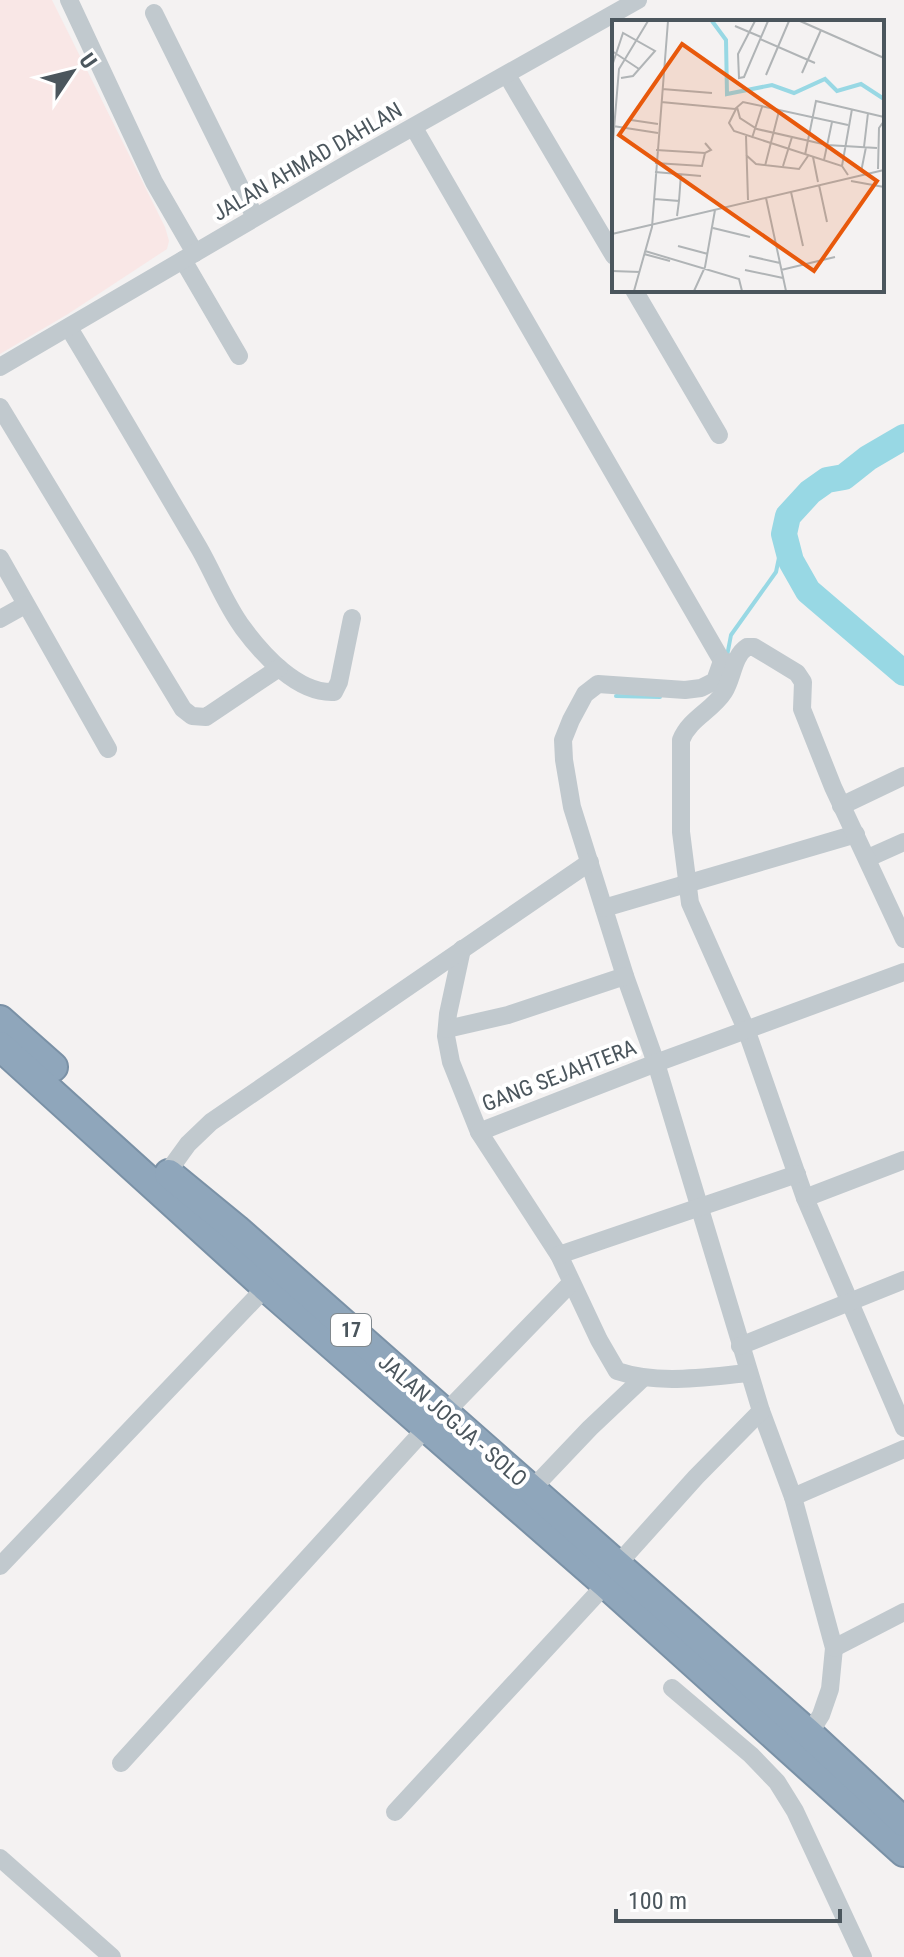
<svg xmlns="http://www.w3.org/2000/svg" width="904" height="1957" font-family="'Roboto Condensed',sans-serif">
	<rect width="100%" height="100%" fill="#f4f2f2"/>
	<path fill="#f9e7e6" d="M 0,0 L 52,0 L 165,227 L 169,241 L 167,249 L 68,314 L 0,354 Z"/>
	<g fill="none" stroke-linecap="round" stroke-linejoin="round">
		<g stroke="#98d8e4" stroke-width="4">
			<path d="M 727,656 L 731,635 L 776,572 L 784,534"/>
			<path d="M 616,696 L 660,697"/>
		</g>
		<path stroke="#98d8e4" stroke-width="26" d="M 904,437 L 868,458 L 844,477 L 827,480 L 810,492 L 788,516 L 784,534 L 791,561 L 808,591 L 904,673"/>
		<g stroke="#7a91a6" stroke-width="32">
			<g id="highway">
				<path d="M 0,1020 L 53,1067"/>
				<path d="M 0,1046 L 266,1287 L 606,1584 L 904,1852"/>
				<path d="M 169,1174 L 236,1229 L 809,1734 L 904,1822"/>
			</g>
		</g>
		<g stroke="#c1c9ce" stroke-width="18">
			<path d="M 69,0 L 154,182 L 195,253"/>
			<path d="M 154,13 L 255,217"/>
			<path d="M 507,75 L 614,256"/>
			<path d="M 414,128 L 722,661 L 733,663"/>
			<path d="M 183,260 L 239,356"/>
			<path d="M 634,290 L 719,435"/>
			<path d="M 69,328 C 113,401 156,475 199,548 C 214,574 225,604 243,628 C 263,655 298,694 334,692 L 339,682 L 352,618"/>
			<path d="M 0,367 L 347,164 L 638,0"/>
			<path d="M 0,407 L 183,709 L 192,716 L 206,717 L 279,668"/>
			<path d="M 0,558 L 108,749"/>
			<path d="M 0,619 L 25,605"/>
			<path d="M 722,661 L 715,681 L 701,688 L 685,690 L 598,684 L 585,694 L 571,720 L 563,740 L 564,760 L 572,807 L 625,976 L 656,1063 L 761,1411 L 793,1497 L 834,1648 L 830,1689 L 821,1715 L 809,1734"/>
			<path d="M 841,806 L 904,776"/>
			<path d="M 868,858 L 904,842"/>
			<path d="M 604,908 L 856,834"/>
			<path d="M 904,939 L 833,787 L 802,709 L 803,682 L 797,673 L 754,647 L 747,647 C 733,656 733,678 724,692 C 712,711 690,718 681,740 L 681,832 L 690,903 L 746,1029 L 805,1198 L 904,1428"/>
			<path d="M 462,949 L 448,1014 L 446,1036 L 451,1062 L 479,1132 L 559,1255 L 599,1340 L 617,1371 C 659,1385 705,1377 749,1373"/>
			<path d="M 447,1029 L 508,1015 L 625,976"/>
			<path d="M 479,1132 L 656,1063 L 904,972"/>
			<path d="M 167,1173 L 188,1144 L 211,1122 L 590,862"/>
			<path d="M 805,1198 L 904,1160"/>
			<path d="M 559,1255 L 797,1174"/>
			<path d="M 740,1346 L 904,1280"/>
			<path d="M 445,1413 L 571,1283"/>
			<path d="M 532,1489 L 590,1428 L 643,1378"/>
			<path d="M 793,1497 L 904,1449"/>
			<path d="M 617,1565 L 696,1477 L 761,1411"/>
			<path d="M 0,1566 L 266,1287"/>
			<path d="M 834,1648 L 904,1612"/>
			<path d="M 672,1688 L 751,1755 L 777,1782 L 795,1811 L 863,1957"/>
			<path d="M 121,1763 L 426,1428"/>
			<path d="M 395,1812 L 606,1584"/>
			<path d="M 0,1858 L 112,1957"/>
		</g>
		<use href="#highway" stroke="#8fa6bb" stroke-width="28"/>
	</g>
	<g text-anchor="middle" stroke-width="8" stroke-linejoin="round" paint-order="stroke">
		<rect fill="#fff" stroke="#81898e" stroke-width="2" x="331" y="1314" width="40" height="32" rx="6"/>
		<g font-size="20" font-weight="bold" fill="#4b565d">
			<text x="351" y="1337">17</text>
		</g>
		<g font-size="22" fill="#4b565d" stroke="#fff">
			<text transform="translate(307 161) rotate(-30)" y="8">JALAN AHMAD DAHLAN</text>
			<text transform="translate(559 1075) rotate(-21)" y="8">GANG SEJAHTERA</text>
			<text transform="translate(453 1420) rotate(41)" y="8">JALAN JOGJA - SOLO</text>
		</g>
	</g>
	<g transform="translate(612 20)">
		<rect width="272" height="272" fill="#f4f2f2"/>
		<path fill="none" stroke="#98d8e4" stroke-width="4" d="M 100,1 L 114,20 L 115,74 L 160,65 L 182,73 L 213,59 L 225,71 L 249,64 L 272,79"/>
		<path fill="none" stroke="#b0b4b6" stroke-width="2" d="M 143,1 L 126,34 L 127,58 L 132,57 L 156,1M 188,1 L 272,38M 123,6 L 149,17M 148,19 L 203,43M 0,31 L 27,49M 0,46 L 11,13 L 43,31 L 21,56 L 9,58M 190,53 L 209,10M 154,55 L 177,1M 50,69 L 100,73M 49,82 L 123,89 L 131,82 L 236,105M 125,87 L 128,98 L 145,109 L 215,125 L 265,128M 124,89 L 117,103 L 122,111 L 230,146 L 236,155M 19,100 L 46,104M 1,106 L 46,113M 134,116 L 136,180M 140,118 L 150,87M 252,127 L 256,93M 44,130 L 93,133 L 99,130 L 93,123M 0,133 L 7,49 L 36,1M 134,135 L 144,144 L 187,149 L 196,136M 193,135 L 204,81 L 272,97M 201,137 L 206,162M 212,140 L 220,102M 43,143 L 90,146 L 93,133M 153,146 L 167,91M 171,146 L 180,117M 230,146 L 240,89M 266,149 L 267,108 L 272,101M 43,152 L 89,156M 249,152 L 254,127M 239,161 L 272,167M 207,165 L 215,202M 179,172 L 191,226M 154,178 L 174,271M 42,179 L 67,181 L 65,196M 67,181 L 69,154M 101,208 L 138,217M 0,214 L 272,150M 66,226 L 96,234M 33,231 L 127,259 L 130,271M 32,234 L 58,241M 137,236 L 168,243M 133,250 L 171,258M 169,250 L 223,237M 0,251 L 28,252M 22,271 L 40,207 L 56,1M 82,271 L 93,247 L 103,190"/>
		<path fill="#e8590c" fill-opacity="0.15" stroke="#e8590c" stroke-width="4" d="M 70,24 L 265,161 L 202,251 L 7,115 Z"/>
		<rect width="272" height="272" fill="none" stroke="#4b565d" stroke-width="4"/>
	</g>
	<g transform="translate(72 72) rotate(55)" stroke="#ffffff" stroke-width="6" paint-order="stroke">
	<path d="M0-6L14 30L0 20L-14 30Z" fill="#4b565d"/>
	<text y="-12" font-size="22" font-weight="bold" text-anchor="middle" fill="#4b565d">U</text>
	</g>
	<path d="M616 1909v12h224v-12" fill="none" stroke="#4b565d" stroke-width="4"/>
	<text x="628" y="1909" font-size="24" fill="#4b565d" stroke="#ffffff" stroke-width="6" paint-order="stroke">100 m</text>
</svg>
